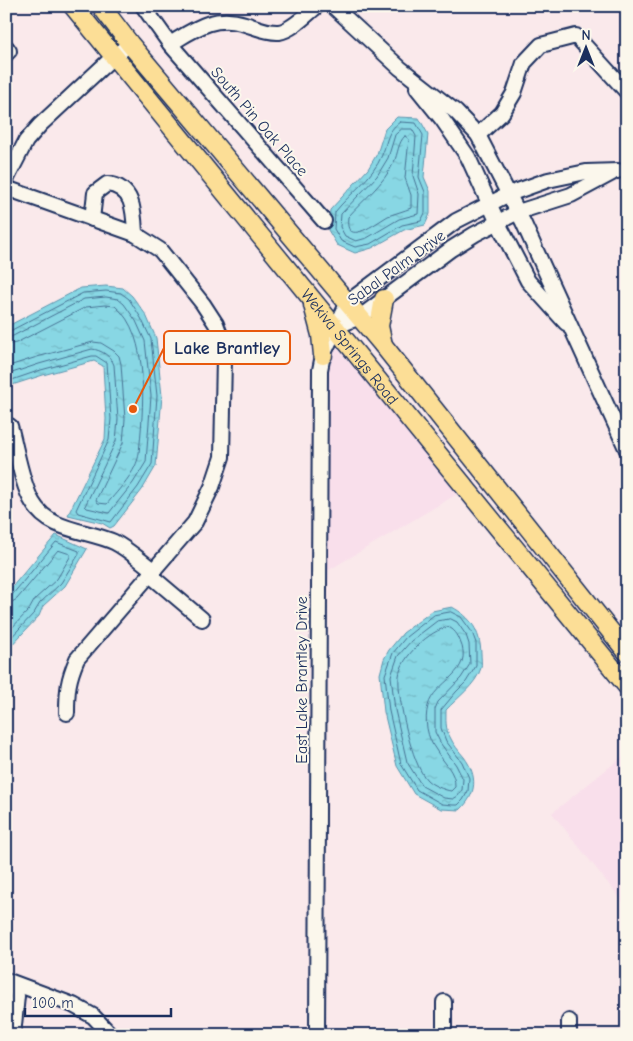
<svg xmlns="http://www.w3.org/2000/svg" width="633" height="1041" font-family="'Comic Neue',sans-serif">
	<defs>
		<pattern id="water-ripples" width="26" height="14" patternUnits="userSpaceOnUse" patternTransform="scale(1.25)"><rect width="26" height="14" fill="#88d7e4"/><path d="M2 4q2-2 4 0t4 0M15 11q2-2 4 0t4 0" fill="none" stroke="#75b9c6"/></pattern>
	</defs>
	<rect width="100%" height="100%" fill="#fae9eb"/>
	<filter id="ink" filterUnits="userSpaceOnUse"><feTurbulence type="fractalNoise" baseFrequency=".02" numOctaves="2"/><feDisplacementMap in="SourceGraphic" scale="10" xChannelSelector="R" yChannelSelector="G"/><feConvolveMatrix kernelMatrix="1 2 1 2 8 2 1 2 1" color-interpolation-filters="sRGB"/></filter>
	<g filter="url(#ink)">
		<g fill="#f9dfeb">
			<path d="M 333,343 L 459,493 L 324,573 L 325,371 Z"/>
			<path d="M 627,753 L 627,907 L 552,813 Z"/>
		</g>
		<g fill="url(#water-ripples)" stroke="#5c94ae">
			<path d="M 397,117 L 419,118 L 428,134 L 424,177 L 430,191 L 430,214 L 425,225 L 404,230 L 372,248 L 355,253 L 337,245 L 328,230 L 330,210 L 368,169 L 377,154 L 385,129 Z"/>
			<path d="M 106,286 L 123,288 L 132,296 L 146,315 L 156,338 L 162,396 L 156,466 L 142,490 L 114,526 L 110,528 L 102,523 L 68,515 L 105,439 L 106,419 L 103,366 L 94,361 L 43,375 L 6,387 L 6,327 L 81,288 Z"/>
			<path d="M 56,535 L 87,549 L 65,586 L 43,606 L 39,616 L 6,651 L 6,594 Z"/>
			<path d="M 452,607 C 471,617 480,631 481,653 C 481,658 482,664 481,668 C 476,685 457,698 446,710 C 446,720 445,728 450,737 C 453,744 459,751 464,757 C 478,776 477,794 460,810 L 441,809 L 414,794 L 397,766 L 384,712 L 380,674 L 384,659 L 389,650 L 403,633 L 432,611 Z"/>
		</g>
		<g fill="none" stroke-linecap="round" stroke-linejoin="round">
			<g stroke="#477294" stroke-width="1">
				<path d="M 400,122 L 416,123 L 423,135 L 419,177 L 425,192 L 425,213 L 421,221 L 402,225 L 370,244 L 355,247 L 341,241 L 334,229 L 335,212 C 350,193 373,178 382,155 C 388,141 386,132 400,122 Z"/>
				<path d="M 402,129 L 412,129 L 416,136 L 413,176 L 419,194 L 418,214 L 399,219 L 367,238 L 356,241 L 345,236 L 340,227 L 341,214 L 377,176 L 388,158 L 395,135 Z"/>
				<path d="M 405,136 L 409,139 L 405,178 L 411,195 L 411,208 C 404,211 396,213 388,216 C 377,222 344,249 348,217 C 364,199 384,184 394,162 C 398,154 398,142 405,136 Z"/>
				<path d="M 6,331 L 10,331 L 83,293 L 106,291 L 121,293 L 129,299 L 141,318 L 151,339 L 157,396 L 152,464 L 138,487 L 111,522 L 78,513 L 76,510 L 109,440 L 111,419 L 107,363 L 96,356 L 92,356 L 41,370 L 6,382"/>
				<path d="M 6,338 L 13,336 L 84,299 L 106,297 L 118,299 L 124,304 L 136,321 L 145,341 L 151,396 L 146,462 L 133,483 L 109,513 L 87,508 L 85,506 L 116,441 L 118,419 L 114,365 C 111,356 101,350 92,349 L 39,364 L 6,375"/>
				<path d="M 6,345 L 16,343 L 86,307 L 105,305 L 115,306 C 151,335 143,412 139,453 C 137,472 118,490 107,504 L 98,503 L 96,500 L 123,443 L 125,419 L 121,364 L 119,356 L 114,351 L 101,343 L 93,342 L 37,357 L 6,367"/>
				<path d="M 6,597 L 12,595 L 56,542 L 79,551 L 79,554 L 61,583 L 40,603 L 34,613 L 6,643"/>
				<path d="M 6,603 L 12,602 L 17,599 L 58,550 L 70,554 L 70,557 L 57,579 L 35,599 L 29,610 L 6,634"/>
				<path d="M 451,612 L 461,617 L 472,632 L 476,643 L 476,666 L 466,682 L 456,692 L 441,710 L 441,728 L 446,741 L 462,762 L 469,778 L 468,791 L 463,800 L 458,805 L 453,805 L 442,804 L 417,790 L 401,764 L 389,711 L 385,675 L 393,653 L 406,637 L 434,615 Z"/>
				<path d="M 451,619 L 457,622 L 466,635 L 469,644 L 470,664 L 461,678 L 438,702 L 435,709 L 435,732 L 441,744 L 456,765 L 463,779 L 462,790 L 458,796 L 453,799 L 444,798 L 422,786 L 407,762 L 395,710 L 391,676 L 398,656 L 411,641 L 437,621 Z"/>
				<path d="M 448,627 C 454,629 458,635 460,641 C 475,673 434,681 428,706 C 424,720 427,738 436,750 C 443,762 456,772 455,787 L 451,791 C 444,790 432,785 427,780 C 412,765 397,698 399,676 C 401,657 430,630 448,627 Z"/>
			</g>
			<g stroke="#1b2f5e" stroke-width="18">
				<g id="minor">
					<path d="M 143,6 L 170,44 L 324,221"/>
					<path d="M 333,6 L 400,68 L 456,112 L 478,135 L 523,222 L 627,450"/>
					<path d="M 170,44 C 195,29 214,14 245,24 C 255,27 268,33 279,32 C 292,30 307,14 317,6"/>
					<path d="M 6,47 L 9,51 L 6,54"/>
					<path d="M 417,88 L 442,119 L 468,157 L 498,223 L 528,281 L 566,323"/>
					<path d="M 478,135 L 502,113 L 514,93 L 524,63 L 541,45 L 576,36 L 627,92"/>
					<path d="M 6,180 L 26,141 L 40,125 L 113,57 L 130,44"/>
					<path d="M 6,188 L 135,234 L 160,250 L 203,304 L 216,324 L 222,340 L 224,358 L 222,457 L 212,487 L 195,522 L 77,659 C 68,680 67,690 67,713"/>
					<path d="M 92,219 L 95,193 L 107,184 C 134,187 134,212 135,234"/>
					<path d="M 335,327 L 360,317 L 451,249 L 475,234 L 518,212 L 571,195 L 612,173"/>
					<path d="M 10,426 C 16,447 22,486 33,503 C 49,531 87,530 114,542 C 128,549 141,561 154,571"/>
					<path d="M 150,575 L 202,619"/>
					<path d="M 6,980 L 73,1005 L 93,1016 L 111,1035"/>
					<path d="M 13,1035 L 17,996 L 14,984"/>
					<path d="M 317,1035 L 320,370 L 323,355 L 348,302 L 456,221 L 509,194 L 548,180 L 586,172 L 618,171"/>
					<path d="M 444,1035 L 444,1002"/>
					<path d="M 569,1035 L 569,1021"/>
				</g>
			</g>
			<g stroke="#1b2f5e" stroke-width="21">
				<g id="major">
					<path id="s1" d="M 73,6 L 627,686"/>
					<path d="M 101,6 L 130,44 L 383,345 L 627,652"/>
					<path d="M 313,305 L 321,335 L 323,355"/>
					<path d="M 383,345 L 379,326 L 384,299"/>
				</g>
			</g>
			<use href="#minor" stroke="#fbf7ec" stroke-width="14"/>
			<use href="#major" stroke="#fcde96" stroke-width="18"/>
		</g>
	</g>
	<g text-anchor="middle" stroke-width="4" stroke-linejoin="round" paint-order="stroke">
		<g font-size="16" fill="#1b2f5e" stroke="#fbf7ec">
			<text transform="translate(260 121) rotate(49)" y="6">South Pin Oak Place</text>
			<text transform="translate(396 267) rotate(-36)" y="6">Sabal Palm Drive</text>
			<text dy="6" stroke="none"><textPath href="#s1" startOffset="439">Wekiva Springs Road</textPath></text>
			<text transform="translate(301 680) rotate(-90)" y="6">East Lake Brantley Drive</text>
		</g>
	</g>
	<path fill="none" stroke="#e8590c" stroke-width="2" d="M133 409L164 348"/>
	<circle fill="#e8590c" stroke="#fbf7ec" stroke-width="2" cx="133" cy="409" r="5"/>
	<rect fill="#fbf7ec" stroke="#e8590c" stroke-width="2" x="164" y="331" width="126" height="33" rx="5"/>
	<g font-size="18" text-anchor="middle" font-weight="bold" fill="#1b2f5e">
		<text x="227" y="354">Lake Brantley</text>
	</g>
	<rect width="633" height="1041" fill="none" stroke="#fbf7ec" stroke-width="25"/>
	<rect x="12" y="12" width="608" height="1016" fill="none" stroke="#1b2f5e" stroke-width="2" filter="url(#ink)"/>
	<g transform="translate(586 48)" stroke="#fbf7ec" stroke-width="4" paint-order="stroke">
	<path d="M0-4L9 19L0 12L-9 19Z" fill="#1b2f5e"/>
	<text y="-8" font-size="14" font-weight="bold" text-anchor="middle" fill="#1b2f5e">N</text>
	</g>
	<path d="M25 1008v8h146v-8" fill="none" stroke="#1b2f5e" stroke-width="2.5"/>
	<text x="32" y="1008" font-size="15" fill="#1b2f5e" stroke="#fbf7ec" stroke-width="4" paint-order="stroke">100 m</text>
</svg>
